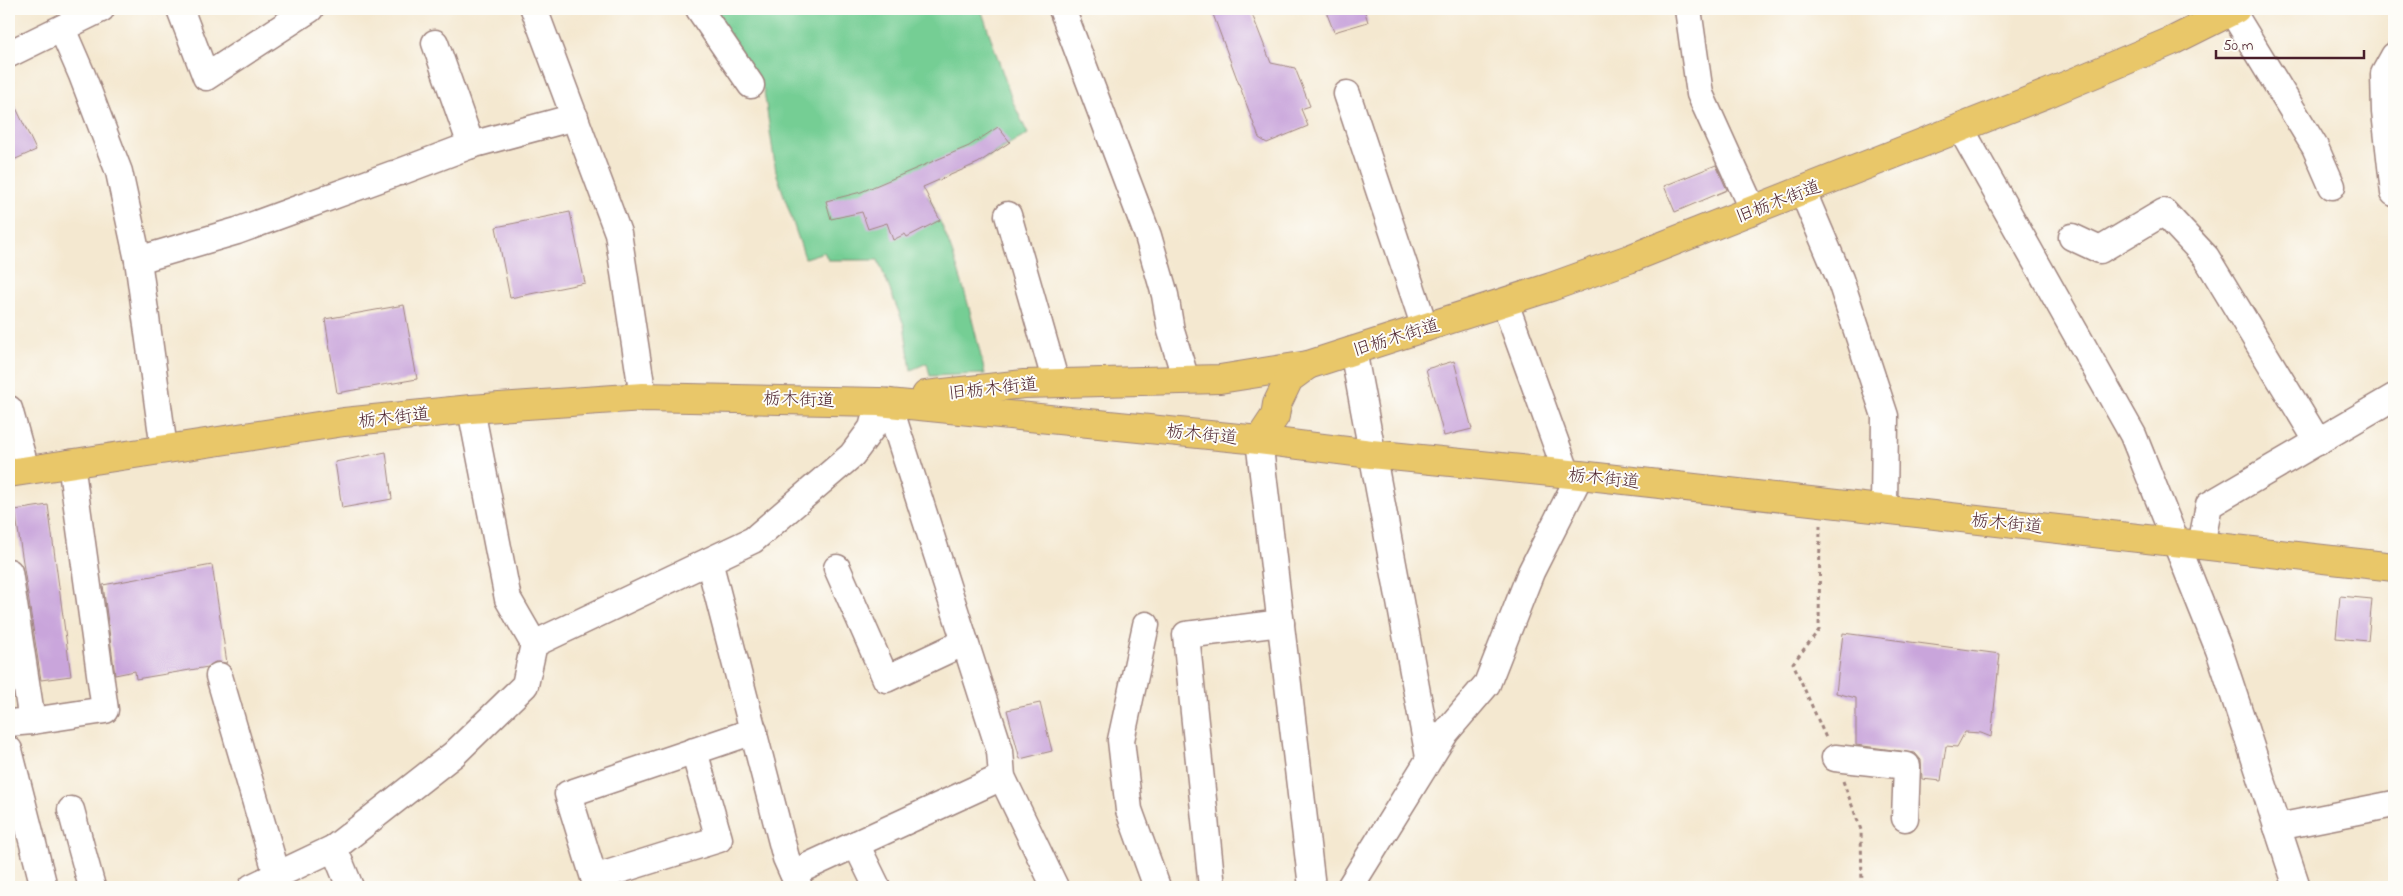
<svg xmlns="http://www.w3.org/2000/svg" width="2403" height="896" font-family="'Indie Flower','Klee One',sans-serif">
	<rect width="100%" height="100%" fill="#fdfcf7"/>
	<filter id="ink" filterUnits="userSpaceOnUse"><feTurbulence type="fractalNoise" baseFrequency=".02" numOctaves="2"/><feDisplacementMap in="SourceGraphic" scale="10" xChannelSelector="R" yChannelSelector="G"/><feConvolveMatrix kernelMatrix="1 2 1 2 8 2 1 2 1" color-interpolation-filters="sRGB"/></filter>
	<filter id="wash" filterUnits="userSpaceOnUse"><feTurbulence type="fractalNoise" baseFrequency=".0096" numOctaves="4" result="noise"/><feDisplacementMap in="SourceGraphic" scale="20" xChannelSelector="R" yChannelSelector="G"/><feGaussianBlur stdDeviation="1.12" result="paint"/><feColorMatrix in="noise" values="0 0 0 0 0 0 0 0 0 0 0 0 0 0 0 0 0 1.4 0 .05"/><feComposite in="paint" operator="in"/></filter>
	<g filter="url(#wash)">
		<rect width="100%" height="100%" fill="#f4e8d0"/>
		<path fill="#75ce94" stroke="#607660" d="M 710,9 L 981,9 L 1012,100 L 1028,134 L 978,163 L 920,188 L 924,197 L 928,196 C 957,252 971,313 985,374 L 930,376 L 927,363 L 911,370 L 904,325 L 878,260 L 828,260 L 824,252 L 805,258 L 776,172 L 764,91 Z"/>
		<g id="blocks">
			<g fill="#c9a5db">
				<path d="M 1211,9 L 1250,9 L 1271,63 L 1295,68 L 1310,106 L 1301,109 L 1308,126 L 1267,143 L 1259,138 Z"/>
				<path d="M 1325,9 L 1364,9 L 1368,22 L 1334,32 Z"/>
				<path d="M 9,93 L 36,150 L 9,162 Z"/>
				<path d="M 998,127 L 1010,142 L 978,163 L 923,187 L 940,220 L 907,237 L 905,234 L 893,240 L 887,223 L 868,229 L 862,212 L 831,219 L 826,201 L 861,192 L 969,146 Z"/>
				<path d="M 1716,165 L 1727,190 L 1675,212 L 1664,186 Z"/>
				<path d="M 570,212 L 585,283 L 510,298 L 496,227 Z"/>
				<path d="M 404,305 L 417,379 L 337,393 L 325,319 Z"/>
				<path d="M 1454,361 L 1472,429 L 1444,436 L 1426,369 Z"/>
				<path d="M 386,452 L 392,499 L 342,508 L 335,462 Z"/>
				<path d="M 48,505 L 71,676 L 41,680 L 15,510 Z"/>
				<path d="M 212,565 L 227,663 L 215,662 L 208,667 L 136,679 L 135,671 L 115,675 L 103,585 Z"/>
				<path d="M 2340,596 L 2372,599 L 2368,641 L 2336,638 Z"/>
				<path d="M 1843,633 L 2000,654 L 1991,737 L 1981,733 L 1965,732 L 1957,747 L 1946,746 L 1941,781 L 1922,779 L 1921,760 L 1915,753 L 1856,745 L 1856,698 L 1836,693 Z"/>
				<path d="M 1040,703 L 1052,751 L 1020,759 L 1007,710 Z"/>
			</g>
		</g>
	</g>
	<g filter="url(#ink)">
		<use href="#blocks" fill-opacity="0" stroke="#9f847e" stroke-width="1"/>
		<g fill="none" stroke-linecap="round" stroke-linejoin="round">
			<g stroke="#9f847e" stroke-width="29">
				<g id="minor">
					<path d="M 180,9 L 206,77 L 310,9"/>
					<path d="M 534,9 L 618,233 L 643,397"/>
					<path d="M 699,9 L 751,85"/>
					<path d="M 1062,9 L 1148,236 L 1165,295 L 1171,331 L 1186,380"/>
					<path d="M 1688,9 L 1700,94 L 1753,211"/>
					<path d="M 2232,11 L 2315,147 L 2332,186"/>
					<path d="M 62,29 L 82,75 L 119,172 L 138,260 L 164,449"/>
					<path d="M 435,43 L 471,145"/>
					<path d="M 9,54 L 101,9"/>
					<path d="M 2394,56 L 2384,74 L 2385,112 L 2394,193"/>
					<path d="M 1347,94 L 1425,328"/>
					<path d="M 1961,129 L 2133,435 L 2219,650 L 2297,887"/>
					<path d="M 400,172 L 471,145 L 575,117"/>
					<path d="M 1803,192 L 1840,279 L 1885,416 L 1884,509"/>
					<path d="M 1008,215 L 1056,383"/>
					<path d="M 2072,237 L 2100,250 L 2164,212 L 2206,257 L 2318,442"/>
					<path d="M 138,260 L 237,231 L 393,174"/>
					<path d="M 1505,303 L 1567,474"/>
					<path d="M 1353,350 L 1429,757"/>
					<path d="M 888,402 L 1000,751 L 1002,777 L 1055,887"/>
					<path d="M 9,409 L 26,470"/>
					<path d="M 471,409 L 508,599 L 534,644"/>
					<path d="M 1259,440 L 1312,887"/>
					<path d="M 2201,545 L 2209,505 L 2394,397"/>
					<path d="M 709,561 L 786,858 L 799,887"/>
					<path d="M 837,568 L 886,679 L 965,642"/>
					<path d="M 9,572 L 32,721 L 9,723"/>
					<path d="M 1146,625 L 1121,740 L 1129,810 L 1157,887"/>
					<path d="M 219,676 L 277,875"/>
					<path d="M 32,721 L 105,710 L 71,463"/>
					<path d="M 9,750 L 44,887"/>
					<path d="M 694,751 L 719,839 L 594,878 L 568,794 L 754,731"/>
					<path d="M 1835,758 L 1907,766 L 1905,818"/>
					<path d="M 71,810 L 92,887"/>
					<path d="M 2277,827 L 2394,804"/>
					<path d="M 856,844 L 877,887"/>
					<path d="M 334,848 L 350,887"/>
					<path d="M 793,873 L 1002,777"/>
					<path d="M 252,887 L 334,848 L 454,754 L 525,685 L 534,644 L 753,540 L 852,455 L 872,428 L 879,402"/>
					<path d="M 1212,887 L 1186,635 L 1281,623"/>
					<path d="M 1350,887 L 1446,732 L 1487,684 L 1531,572 L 1580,475"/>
				</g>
			</g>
			<g stroke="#9f847e" stroke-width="30">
				<g id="major">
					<path d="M 926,395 L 1024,384 L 1220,379 L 1308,365 L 1551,287 L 1629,259 L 2046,94 L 2174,40 L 2236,9"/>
					<path d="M 1259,440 L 1275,416 L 1277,404 L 1289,379 L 1308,365"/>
					<path d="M 9,473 L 344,422 L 471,409 L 643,397 L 879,402 L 1259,440 L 1371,454 L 1580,475 L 2394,567"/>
				</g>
			</g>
			<g stroke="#9f847e" stroke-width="3" stroke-dasharray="4 4" stroke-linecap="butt">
				<path d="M 1820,525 L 1819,630 L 1793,663 L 1826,738"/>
				<path d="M 1843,781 L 1861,830 L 1862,887"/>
			</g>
			<use href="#minor" stroke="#fff" stroke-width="26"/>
			<use href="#major" stroke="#e9c769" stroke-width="28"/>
		</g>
	</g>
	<g text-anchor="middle" stroke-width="4" stroke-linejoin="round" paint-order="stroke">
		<g font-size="18" fill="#4a1f2b" stroke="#fdfcf7">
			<text transform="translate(1778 201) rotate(-21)" y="6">旧栃木街道</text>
			<text transform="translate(1396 337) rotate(-17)" y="6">旧栃木街道</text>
			<text transform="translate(993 388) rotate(-6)" y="6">旧栃木街道</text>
			<text transform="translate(799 399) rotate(2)" y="6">栃木街道</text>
			<text transform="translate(394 417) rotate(-6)" y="6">栃木街道</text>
			<text transform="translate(1202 434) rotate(6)" y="6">栃木街道</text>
			<text transform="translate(1604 478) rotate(6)" y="6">栃木街道</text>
			<text transform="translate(2007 523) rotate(6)" y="6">栃木街道</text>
		</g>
	</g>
	<rect width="2403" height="896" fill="none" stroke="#fdfcf7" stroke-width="30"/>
	<path d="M2216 50v8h148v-8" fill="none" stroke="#4a1f2b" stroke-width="2.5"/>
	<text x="2223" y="50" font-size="15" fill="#4a1f2b" stroke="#fdfcf7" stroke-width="4" paint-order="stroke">50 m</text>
</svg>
